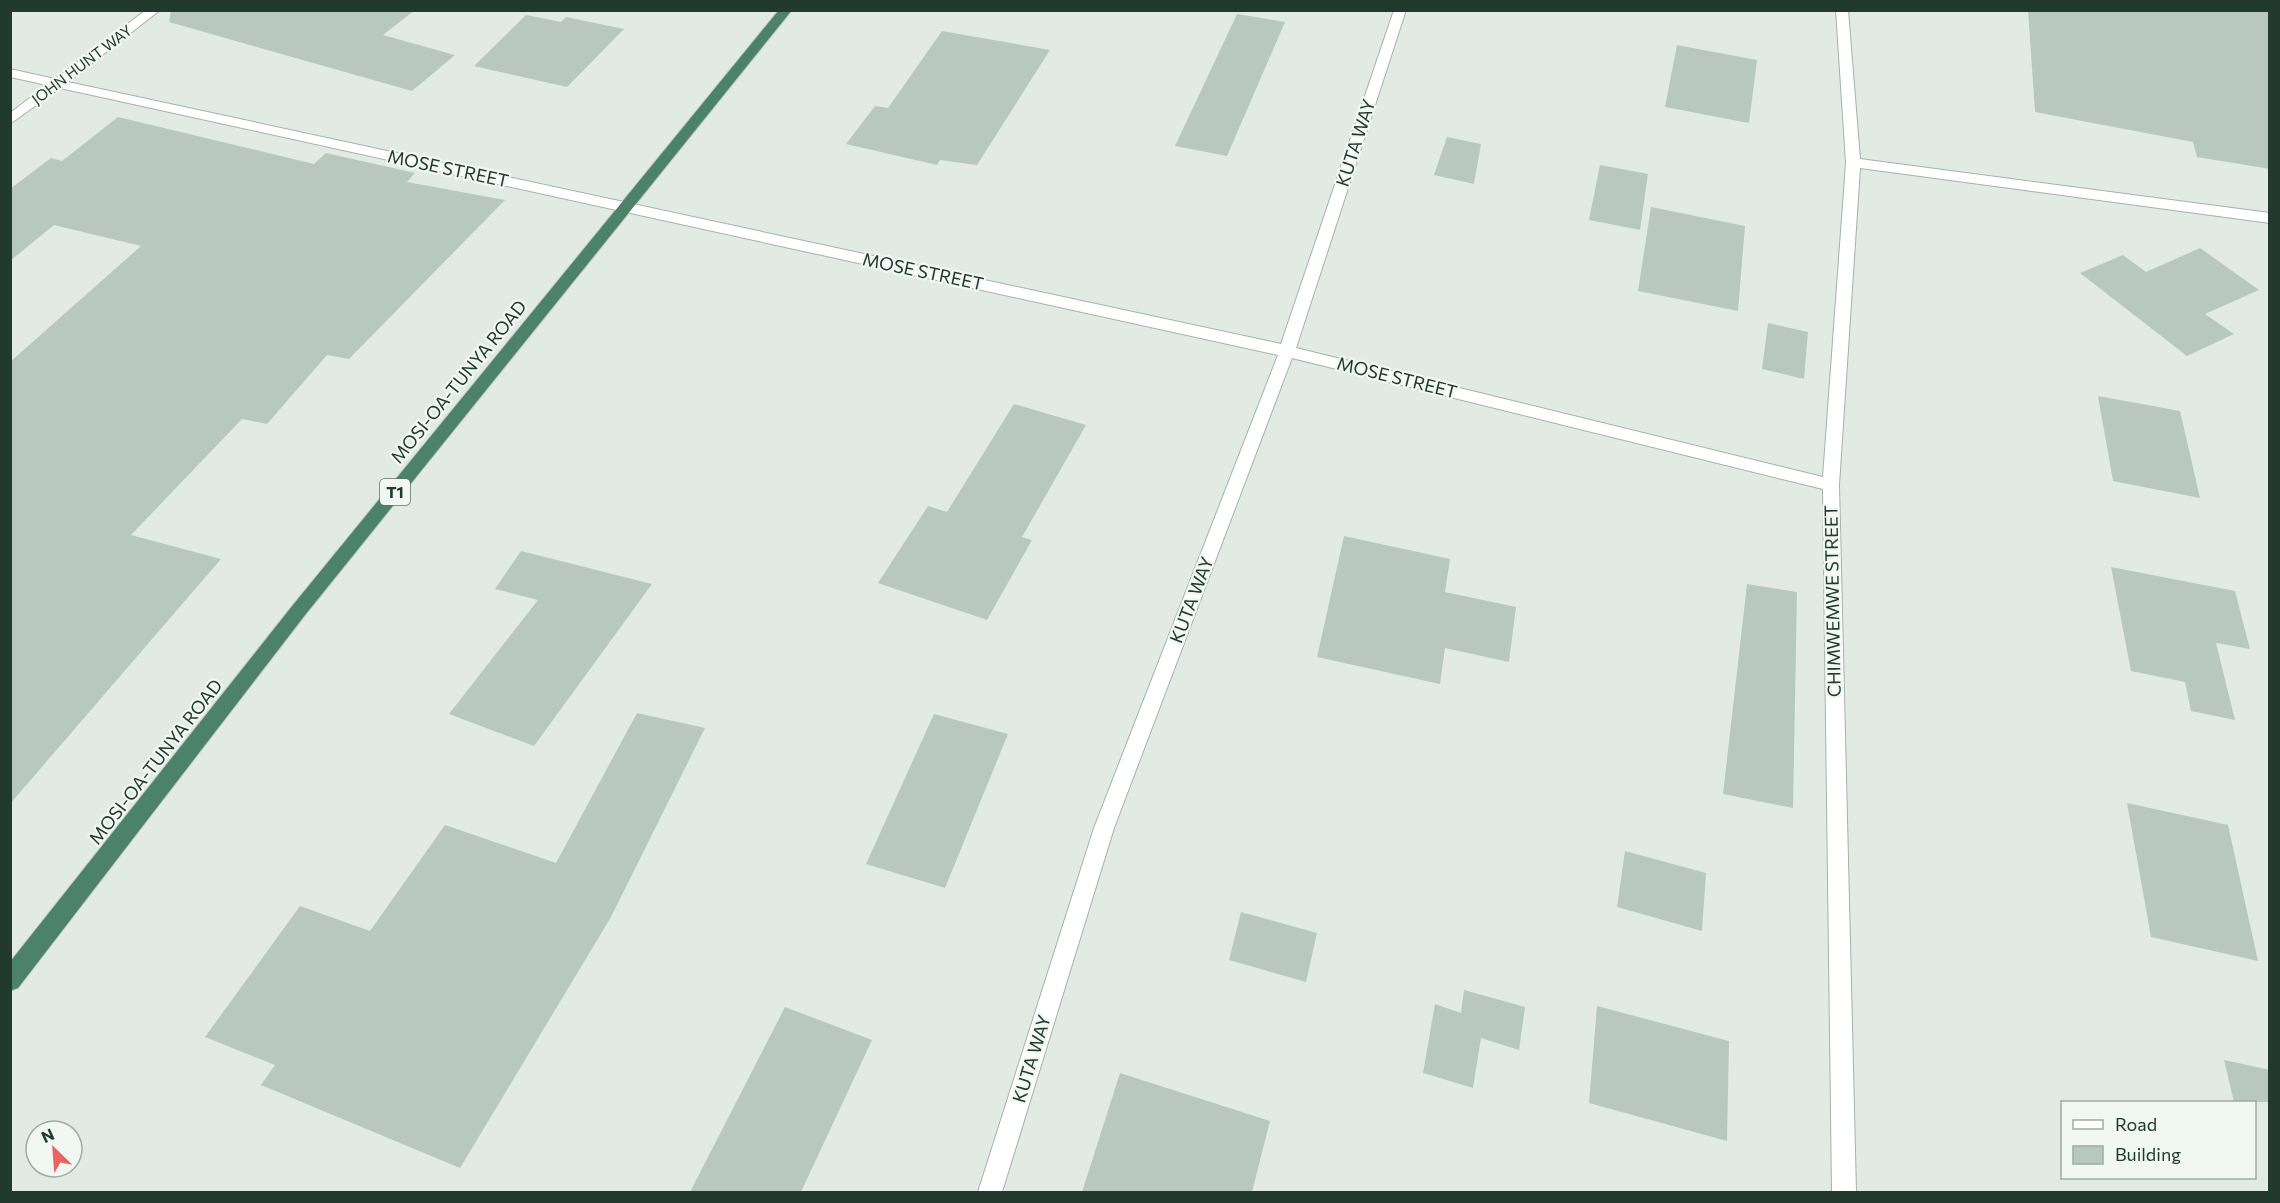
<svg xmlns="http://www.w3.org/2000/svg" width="2280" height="1203" font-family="Commissioner,sans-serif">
	<rect width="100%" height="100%" fill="#e1ebe4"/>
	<g fill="#b9c8bf">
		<path d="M 171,10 L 415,10 L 383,35 L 455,55 L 412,91 L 169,22 Z"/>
		<path d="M 2028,10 L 2270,10 L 2270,169 L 2197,157 L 2193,142 L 2035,112 Z"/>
		<path d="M 1237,14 L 1285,22 L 1227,156 L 1175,146 Z"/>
		<path d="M 526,15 L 561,22 L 566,17 L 624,29 L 567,87 L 474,66 Z"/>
		<path d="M 942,31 L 1050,50 L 977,165 L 940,160 L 937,165 L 846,144 L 875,106 L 888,108 Z"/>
		<path d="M 1677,45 L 1757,60 L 1749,123 L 1665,107 Z"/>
		<path d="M 118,117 L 314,164 L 326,153 L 415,173 L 407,182 L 505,200 L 349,359 L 327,355 L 267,424 L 242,419 L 131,535 L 221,559 L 10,804 L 10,362 L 141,246 L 54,225 L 10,261 L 10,189 L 51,158 L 62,161 Z"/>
		<path d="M 1447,137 L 1481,144 L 1474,184 L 1434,175 Z"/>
		<path d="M 1600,165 L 1648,174 L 1640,230 L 1589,220 Z"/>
		<path d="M 1651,207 L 1745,226 L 1738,311 L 1638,291 Z"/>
		<path d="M 2200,248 L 2259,290 L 2205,314 L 2234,334 L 2187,356 L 2080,273 L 2123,255 L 2146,272 Z"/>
		<path d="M 1768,323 L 1808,332 L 1804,379 L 1762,369 Z"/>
		<path d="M 2098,396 L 2180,411 L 2200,498 L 2113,481 Z"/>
		<path d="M 1014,404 L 1086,425 L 1022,537 L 1032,540 L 987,620 L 878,583 L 928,506 L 947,512 Z"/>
		<path d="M 1344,536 L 1450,559 L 1445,592 L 1516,607 L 1509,662 L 1445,648 L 1440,684 L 1317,657 Z"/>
		<path d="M 521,551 L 652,584 L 534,746 L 449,714 L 538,600 L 495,589 Z"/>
		<path d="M 2111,567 L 2235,591 L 2250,649 L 2216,643 L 2235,720 L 2191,711 L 2185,682 L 2131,671 Z"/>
		<path d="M 1747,584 L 1797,592 L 1793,808 L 1723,794 Z"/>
		<path d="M 637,713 L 705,728 L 611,917 L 460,1168 L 261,1085 L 275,1065 L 205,1037 L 300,906 L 370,931 L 445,825 L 556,863 Z"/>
		<path d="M 934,714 L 1008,734 L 945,888 L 866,864 Z"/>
		<path d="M 2127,803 L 2228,825 L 2258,961 L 2151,937 Z"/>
		<path d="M 1625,851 L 1706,873 L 1702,931 L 1617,907 Z"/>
		<path d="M 1241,912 L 1317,933 L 1306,982 L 1229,960 Z"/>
		<path d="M 1464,990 L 1525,1007 L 1519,1050 L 1481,1038 L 1473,1088 L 1423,1073 L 1435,1004 L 1461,1013 Z"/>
		<path d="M 1597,1006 L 1729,1041 L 1727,1141 L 1589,1103 Z"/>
		<path d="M 785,1007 L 872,1040 L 801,1192 L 690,1192 Z"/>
		<path d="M 2224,1060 L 2270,1070 L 2270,1102 L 2234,1102 Z"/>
		<path d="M 1120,1073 L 1270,1121 L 1252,1192 L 1082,1192 Z"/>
	</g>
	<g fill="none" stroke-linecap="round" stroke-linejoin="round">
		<g stroke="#a4b2aa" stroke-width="2">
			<path id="minor" d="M 146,10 L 160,10 L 68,82 L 1281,344 L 1394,10 L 1406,10 L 1296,348 L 1823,477 L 1846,163 L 1836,10 L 1848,10 L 1860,159 L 2270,213 L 2270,223 L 1860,168 L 1839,485 L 1856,1192 L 1832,1192 L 1823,489 L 1292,358 L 1114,828 L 1002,1192 L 978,1192 L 1094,828 L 1278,355 L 60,88 L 10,124 L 10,113 L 47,85 L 10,77 L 10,69 L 55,79 Z"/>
		</g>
		<g stroke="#c1c8c4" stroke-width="2">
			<path id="trunk" d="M 779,10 L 792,10 L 305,615 L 18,988 L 10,991 L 10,962 L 293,605 Z"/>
		</g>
		<use href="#minor" fill="#fff" fill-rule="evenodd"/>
		<use href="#trunk" fill="#4b8269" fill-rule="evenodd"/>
	</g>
	<g text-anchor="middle" stroke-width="4.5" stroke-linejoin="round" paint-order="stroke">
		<g font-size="15" fill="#223a2e" stroke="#f1f7f3">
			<text transform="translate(82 65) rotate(-37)" y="5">JOHN HUNT WAY</text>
		</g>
		<rect fill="#f1f7f3" stroke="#607369" stroke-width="1.5" x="380" y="479" width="30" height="26" rx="4.5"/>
		<g font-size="16" font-weight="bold" fill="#223a2e">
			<text x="395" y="498">T1</text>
		</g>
		<g font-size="18" fill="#223a2e" stroke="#f1f7f3">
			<text transform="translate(1356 143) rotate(-72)" y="6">KUTA WAY</text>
			<text transform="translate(448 169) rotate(12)" y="6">MOSE STREET</text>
			<text transform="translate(923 272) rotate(12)" y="6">MOSE STREET</text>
			<text transform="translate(1397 378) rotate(14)" y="6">MOSE STREET</text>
			<text transform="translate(459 382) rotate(-51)" y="6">MOSI-OA-TUNYA ROAD</text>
			<text transform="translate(1192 600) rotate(-69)" y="6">KUTA WAY</text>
			<text transform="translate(1833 601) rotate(-91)" y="6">CHIMWEMWE STREET</text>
			<text transform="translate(156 762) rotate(-52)" y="6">MOSI-OA-TUNYA ROAD</text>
			<text transform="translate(1032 1059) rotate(-73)" y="6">KUTA WAY</text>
		</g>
	</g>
	<rect width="2280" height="1203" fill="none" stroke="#223a2e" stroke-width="24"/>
	<rect x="2061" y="1101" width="195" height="78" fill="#f1f7f3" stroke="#9eaba4" stroke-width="1.5"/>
	<rect x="2073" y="1120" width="30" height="9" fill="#ffffff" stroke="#9eaba4" stroke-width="1.5"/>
	<text x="2115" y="1131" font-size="18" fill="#223a2e">Road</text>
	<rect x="2073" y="1146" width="30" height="18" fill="#b9c8bf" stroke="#9eaba4" stroke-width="1.5"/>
	<text x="2115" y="1161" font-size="18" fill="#223a2e">Building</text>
	<g transform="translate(54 1149) rotate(335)"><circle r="28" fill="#f1f7f3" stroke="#9eaba4" stroke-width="1.5"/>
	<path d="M0-4.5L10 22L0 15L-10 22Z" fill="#ec625e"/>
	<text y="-9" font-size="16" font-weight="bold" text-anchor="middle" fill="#223a2e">N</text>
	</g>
</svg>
